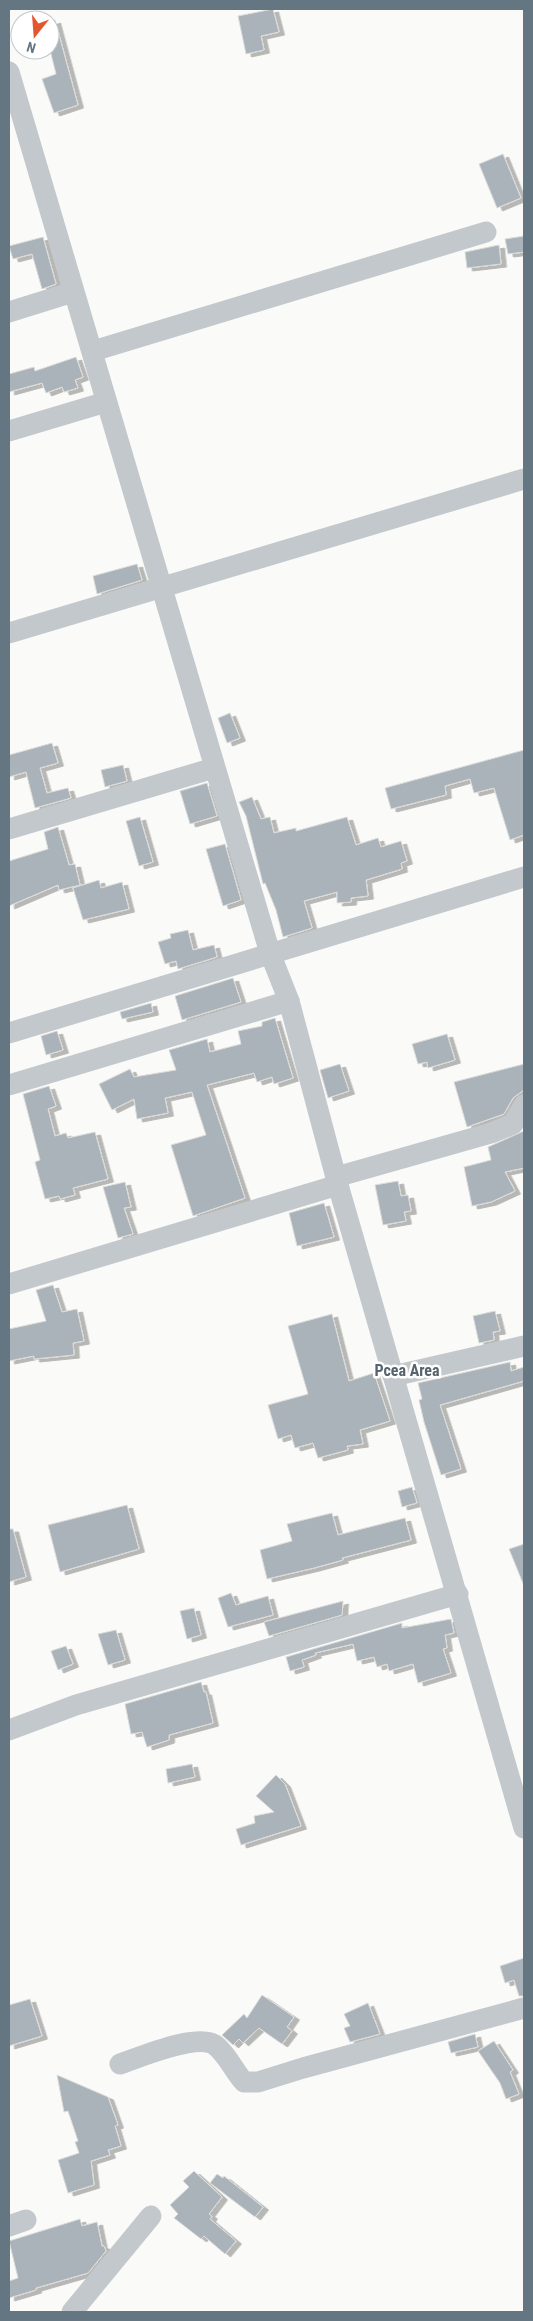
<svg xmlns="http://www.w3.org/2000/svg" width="533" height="2321" font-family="'Roboto Condensed',sans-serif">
	<defs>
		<filter id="shadow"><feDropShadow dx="5.5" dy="3" stdDeviation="0" flood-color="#0004"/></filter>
	</defs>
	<rect width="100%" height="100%" fill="#fafaf8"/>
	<g fill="#aab3b9" stroke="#dcdcda" filter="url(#shadow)">
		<path d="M 273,9 L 279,32 L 261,36 L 264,50 L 246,54 L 238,16 Z"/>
		<path d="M 55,20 L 78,105 L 54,113 L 42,79 L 56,74 L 50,50 L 50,22 Z"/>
		<path d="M 503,154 L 521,198 L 497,208 L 479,164 Z"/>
		<path d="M 524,236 L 524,252 L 508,254 L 505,239 Z"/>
		<path d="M 43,237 L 56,284 L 42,289 L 32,254 L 13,259 L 9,246 Z"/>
		<path d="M 499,245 L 501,264 L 467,268 L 465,252 Z"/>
		<path d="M 76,357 L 83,377 L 75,380 L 78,388 L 64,392 L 62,387 L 46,393 L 42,383 L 9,392 L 9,374 L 34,367 L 35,371 Z"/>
		<path d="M 137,564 L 142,580 L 97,594 L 93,576 Z"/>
		<path d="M 230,713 L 240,738 L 227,743 L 218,718 Z"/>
		<path d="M 52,743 L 58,763 L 40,768 L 47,793 L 68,788 L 71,798 L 35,808 L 26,772 L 9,777 L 9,755 Z"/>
		<path d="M 524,750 L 524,835 L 510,840 L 494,788 L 474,793 L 470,779 L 445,786 L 446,795 L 391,809 L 385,788 Z"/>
		<path d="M 123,765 L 127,781 L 105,787 L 101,770 Z"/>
		<path d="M 207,783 L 217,816 L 190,824 L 180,791 Z"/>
		<path d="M 252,797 L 261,819 L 270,817 L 274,833 L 296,828 L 296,831 L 347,817 L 356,845 L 378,838 L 381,847 L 401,841 L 407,861 L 401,863 L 402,869 L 366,880 L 368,896 L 351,898 L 351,902 L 337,903 L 337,892 L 304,901 L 312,928 L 283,937 L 276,910 L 265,883 L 263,884 L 246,816 L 239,802 Z"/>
		<path d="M 140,817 L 153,862 L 139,866 L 126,821 Z"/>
		<path d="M 58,827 L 69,865 L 75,864 L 80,885 L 59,890 L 58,885 L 9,906 L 9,861 L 48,849 L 44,832 Z"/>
		<path d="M 225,844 L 241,900 L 223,906 L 206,849 Z"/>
		<path d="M 99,880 L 101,888 L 122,882 L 129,909 L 83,920 L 73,888 Z"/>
		<path d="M 188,930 L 193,950 L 214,945 L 217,957 L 178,969 L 176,961 L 165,964 L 158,942 L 171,938 L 170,934 Z"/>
		<path d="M 233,978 L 241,1002 L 182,1020 L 175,996 Z"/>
		<path d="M 151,1003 L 153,1012 L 122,1019 L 120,1012 Z"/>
		<path d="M 275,1018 L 293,1078 L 274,1084 L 272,1077 L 257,1082 L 254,1073 L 207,1085 L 245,1198 L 193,1216 L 171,1145 L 206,1135 L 192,1092 L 165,1098 L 168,1113 L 137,1119 L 134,1099 L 112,1110 L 99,1084 L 130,1069 L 134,1077 L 176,1070 L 169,1050 L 207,1039 L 210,1052 L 241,1044 L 238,1031 L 262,1026 L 262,1022 Z"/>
		<path d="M 57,1031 L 63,1050 L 46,1055 L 41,1036 Z"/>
		<path d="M 447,1034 L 455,1060 L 428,1068 L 427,1062 L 418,1064 L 412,1044 Z"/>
		<path d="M 340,1064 L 349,1091 L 328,1098 L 320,1070 Z"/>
		<path d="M 524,1064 L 524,1090 L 513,1098 L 504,1114 L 467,1127 L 454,1082 Z"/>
		<path d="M 49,1086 L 56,1106 L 48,1109 L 55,1136 L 66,1133 L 68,1138 L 95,1132 L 108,1179 L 73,1188 L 75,1195 L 60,1199 L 59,1196 L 45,1199 L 35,1162 L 40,1160 L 23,1094 Z"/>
		<path d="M 524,1131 L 524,1168 L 505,1172 L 515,1191 L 491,1202 L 472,1206 L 464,1167 L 491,1160 L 488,1147 Z"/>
		<path d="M 398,1181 L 401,1196 L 408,1195 L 411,1211 L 404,1212 L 406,1221 L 383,1225 L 375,1185 Z"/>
		<path d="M 125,1182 L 131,1207 L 124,1208 L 133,1234 L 118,1238 L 103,1187 Z"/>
		<path d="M 324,1203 L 334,1237 L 297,1246 L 289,1213 Z"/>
		<path d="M 53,1285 L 62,1312 L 77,1309 L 84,1341 L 73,1343 L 74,1355 L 34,1359 L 34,1356 L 9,1361 L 9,1329 L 46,1321 L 36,1290 Z"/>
		<path d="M 495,1311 L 500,1331 L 493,1332 L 494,1340 L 479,1343 L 473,1316 Z"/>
		<path d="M 332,1314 L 349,1381 L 374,1373 L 390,1421 L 360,1430 L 363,1444 L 347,1446 L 348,1450 L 318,1458 L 313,1443 L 295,1448 L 291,1435 L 278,1439 L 268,1405 L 308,1394 L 288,1326 Z"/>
		<path d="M 510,1362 L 511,1371 L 524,1367 L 524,1381 L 440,1405 L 461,1469 L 441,1475 L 424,1422 L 419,1400 L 422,1399 L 418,1383 Z"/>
		<path d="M 412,1487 L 417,1503 L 402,1507 L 398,1491 Z"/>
		<path d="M 127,1505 L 139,1549 L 60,1572 L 48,1525 Z"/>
		<path d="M 332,1513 L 338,1535 L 405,1518 L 411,1540 L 342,1558 L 343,1560 L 314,1568 L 267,1579 L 260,1550 L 292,1541 L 287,1524 Z"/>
		<path d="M 9,1529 L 13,1529 L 26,1577 L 9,1582 Z"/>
		<path d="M 524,1544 L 524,1586 L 509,1549 Z"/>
		<path d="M 231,1593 L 236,1605 L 268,1596 L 273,1615 L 228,1627 L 218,1598 Z"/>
		<path d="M 343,1601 L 342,1615 L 269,1636 L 264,1622 Z"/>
		<path d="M 194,1608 L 201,1635 L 187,1639 L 180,1611 Z"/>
		<path d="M 451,1619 L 454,1633 L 445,1635 L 447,1648 L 443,1649 L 451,1673 L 418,1683 L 413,1664 L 389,1671 L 387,1664 L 377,1667 L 374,1657 L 357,1661 L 353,1644 L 315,1653 L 316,1655 L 302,1660 L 304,1667 L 290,1671 L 286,1657 L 402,1623 L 402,1628 Z"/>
		<path d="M 116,1630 L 125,1660 L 108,1665 L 98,1634 Z"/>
		<path d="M 66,1646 L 73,1664 L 58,1670 L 51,1651 Z"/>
		<path d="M 201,1682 L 204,1692 L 206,1692 L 213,1723 L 169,1735 L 169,1740 L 147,1747 L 142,1732 L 131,1734 L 125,1704 Z"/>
		<path d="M 192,1764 L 195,1777 L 168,1783 L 166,1769 Z"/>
		<path d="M 276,1775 L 285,1784 L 301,1826 L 241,1845 L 236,1829 L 255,1823 L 254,1816 L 274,1812 L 256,1796 Z"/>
		<path d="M 524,1958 L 524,1996 L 519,1996 L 514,1980 L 505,1983 L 500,1966 Z"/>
		<path d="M 262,1995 L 294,2017 L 287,2027 L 292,2031 L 282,2044 L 259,2028 L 243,2043 L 239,2039 L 233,2045 L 222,2035 L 244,2014 L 247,2018 Z"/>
		<path d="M 30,1999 L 42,2036 L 9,2046 L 9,2005 Z"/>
		<path d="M 368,2003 L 380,2034 L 350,2042 L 344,2028 L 350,2026 L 344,2014 Z"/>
		<path d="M 475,2034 L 478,2047 L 451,2053 L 448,2042 Z"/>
		<path d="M 494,2041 L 513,2070 L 510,2072 L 519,2094 L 506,2099 L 500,2083 L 478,2051 Z"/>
		<path d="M 57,2075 L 108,2097 L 118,2125 L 115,2126 L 121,2146 L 108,2150 L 110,2155 L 91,2161 L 94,2185 L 68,2193 L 58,2160 L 79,2153 L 75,2142 L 78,2141 L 68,2111 L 64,2112 Z"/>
		<path d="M 194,2171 L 222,2197 L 209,2214 L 212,2216 L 210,2219 L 236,2241 L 225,2254 L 204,2236 L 201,2239 L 174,2218 L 178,2214 L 170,2205 L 189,2187 L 183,2181 Z"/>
		<path d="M 217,2174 L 223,2178 L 224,2176 L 263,2207 L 255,2217 L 210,2183 Z"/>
		<path d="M 80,2219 L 82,2226 L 97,2222 L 102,2246 L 104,2246 L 106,2251 L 88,2273 L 36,2288 L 36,2290 L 9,2298 L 9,2281 L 18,2278 L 9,2241 Z"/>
	</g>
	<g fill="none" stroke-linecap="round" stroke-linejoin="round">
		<g stroke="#c3c8cc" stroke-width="21">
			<path d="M 9,72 L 270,953 L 289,1001 L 338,1185 L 524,1828"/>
			<path d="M 9,312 L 73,292"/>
			<path d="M 93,351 L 486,232"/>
			<path d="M 9,431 L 106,402"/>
			<path d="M 9,633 L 524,479"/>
			<path d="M 9,829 L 214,768"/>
			<path d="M 9,1033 L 524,877"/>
			<path d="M 9,1085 L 289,1001"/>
			<path d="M 336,1177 L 491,1133 L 513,1124 L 524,1105"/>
			<path d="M 9,1284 L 338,1185"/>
			<path d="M 393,1376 L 524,1346"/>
			<path d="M 9,1730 L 76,1705 L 458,1594"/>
			<path d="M 120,2064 C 141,2057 196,2033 215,2045 C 227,2054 234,2071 244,2082 L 258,2082 L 303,2068 L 524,2008"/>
			<path d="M 9,2226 L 26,2220"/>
			<path d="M 72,2312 L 151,2216"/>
		</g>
	</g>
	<g text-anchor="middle" stroke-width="5" stroke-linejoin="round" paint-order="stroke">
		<g font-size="16" font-weight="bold" fill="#57646e" stroke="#fff">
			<text x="407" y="1376">Pcea Area</text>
		</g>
	</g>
	<rect width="533" height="2321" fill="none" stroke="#657683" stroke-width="20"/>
	<g transform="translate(35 35) rotate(197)"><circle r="24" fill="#ffffff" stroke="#c1c8cd"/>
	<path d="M0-4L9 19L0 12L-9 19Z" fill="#e4572e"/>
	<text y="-8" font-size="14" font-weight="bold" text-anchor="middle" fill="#657683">N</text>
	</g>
</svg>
